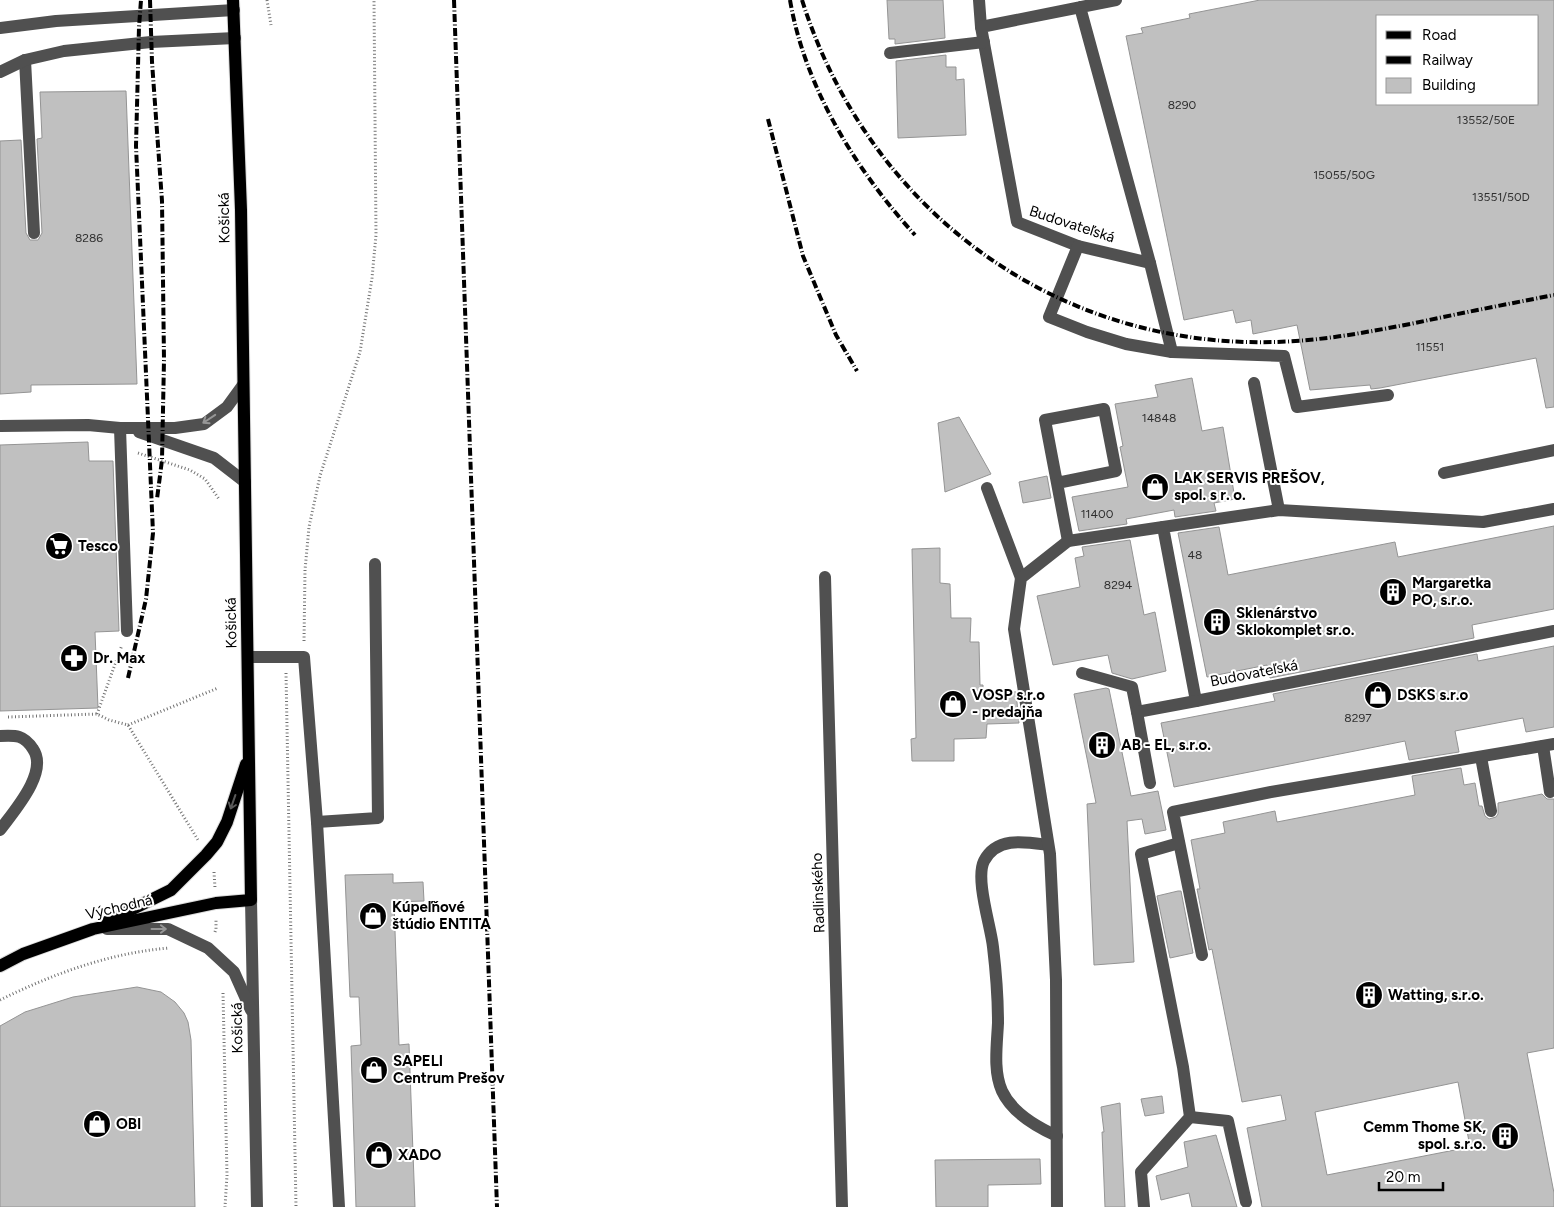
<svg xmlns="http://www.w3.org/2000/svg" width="1554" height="1207" font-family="Figtree,sans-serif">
	<rect width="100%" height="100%" fill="#fff"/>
	<g fill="#c0c0c0" stroke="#949494" fill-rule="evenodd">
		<path d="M 887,0 L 943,0 L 945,38 L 895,44 L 895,39 L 889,39 Z"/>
		<path d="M 1260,0 L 1554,0 L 1554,407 L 1546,408 L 1536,358 L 1380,388 L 1371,389 L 1370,385 L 1310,390 L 1297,325 L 1253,334 L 1251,320 L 1236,323 L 1233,310 L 1184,320 L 1126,36 L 1143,33 L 1141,28 L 1190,18 L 1189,14 ZM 1378,16 L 1538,16 L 1538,104 L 1378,104 Z"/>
		<path d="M 946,55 L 946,67 L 956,67 L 956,80 L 964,79 L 966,135 L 898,138 L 896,61 Z"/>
		<path d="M 126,91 L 137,384 L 31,385 L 31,392 L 0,394 L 0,141 L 21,140 L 26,233 L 30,240 L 38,240 L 42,233 L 37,139 L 42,138 L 40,92 Z"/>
		<path d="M 1192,378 L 1202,431 L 1223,427 L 1235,499 L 1214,503 L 1216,511 L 1175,517 L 1174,510 L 1126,519 L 1127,524 L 1079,531 L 1072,497 L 1128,487 L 1120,447 L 1123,446 L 1115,404 L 1158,397 L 1155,385 Z"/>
		<path d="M 959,417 L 991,474 L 945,492 L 938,423 Z"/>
		<path d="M 88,442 L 89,461 L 113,461 L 119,631 L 95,632 L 98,708 L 0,711 L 0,445 Z"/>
		<path d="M 1047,476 L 1051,498 L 1023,503 L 1019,482 Z"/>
		<path d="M 1554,526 L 1554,609 L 1472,625 L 1474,638 L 1270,678 L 1267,665 L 1207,677 L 1178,533 L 1219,527 L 1228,575 L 1395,542 L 1398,557 Z"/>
		<path d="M 1130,540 L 1144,615 L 1155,612 L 1166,671 L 1132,679 L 1112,673 L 1108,655 L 1053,665 L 1037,596 L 1080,587 L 1075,558 L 1084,556 L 1082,547 Z"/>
		<path d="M 940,548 L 940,583 L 950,584 L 951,618 L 971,618 L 970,642 L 979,642 L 980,685 L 983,685 L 983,691 L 1016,692 L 1019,723 L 987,724 L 986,738 L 954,739 L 954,761 L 912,761 L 911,739 L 916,738 L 912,549 Z"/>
		<path d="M 1554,646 L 1554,727 L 1526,732 L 1523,718 L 1455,731 L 1459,752 L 1409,760 L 1405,741 L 1174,787 L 1161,723 L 1275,701 L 1273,694 L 1477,654 L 1478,661 Z"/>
		<path d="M 1106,688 L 1109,689 L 1131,796 L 1158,791 L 1166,830 L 1145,834 L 1142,819 L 1127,821 L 1134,962 L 1094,965 L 1087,804 L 1096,803 L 1074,694 Z"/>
		<path d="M 1461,768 L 1464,785 L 1475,783 L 1479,806 L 1482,806 L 1485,816 L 1489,819 L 1496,817 L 1498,814 L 1498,803 L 1542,794 L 1547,799 L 1554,799 L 1554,1048 L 1527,1053 L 1554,1193 L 1554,1207 L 1262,1207 L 1247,1128 L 1286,1120 L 1281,1095 L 1242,1102 L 1212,949 L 1209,950 L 1197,889 L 1200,889 L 1191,840 L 1225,833 L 1223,822 L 1275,811 L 1277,822 L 1415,795 L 1412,776 ZM 1458,1082 L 1470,1147 L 1327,1175 L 1315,1112 Z"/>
		<path d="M 393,874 L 393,883 L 423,882 L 424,901 L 394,902 L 399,1045 L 409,1044 L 415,1207 L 356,1207 L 351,1046 L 361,1045 L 359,997 L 350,997 L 345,875 Z"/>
		<path d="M 1178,891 L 1181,891 L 1193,953 L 1170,958 L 1157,896 Z"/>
		<path d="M 137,987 L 161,992 L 175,1002 L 184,1013 L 188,1022 L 191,1040 L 195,1207 L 0,1207 L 0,1026 L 25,1012 L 73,997 Z"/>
		<path d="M 1162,1096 L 1164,1113 L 1145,1116 L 1141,1099 Z"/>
		<path d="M 1120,1103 L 1125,1207 L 1105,1207 L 1102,1132 L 1104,1132 L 1101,1107 Z"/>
		<path d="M 1216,1135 L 1237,1207 L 1192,1207 L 1189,1193 L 1161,1200 L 1156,1176 L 1188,1167 L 1184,1142 Z"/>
		<path d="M 1040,1159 L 1041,1184 L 988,1185 L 988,1207 L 936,1207 L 935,1160 Z"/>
	</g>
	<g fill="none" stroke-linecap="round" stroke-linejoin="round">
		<g stroke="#dbdbdb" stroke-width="14">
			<g id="major">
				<path d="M 108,921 L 171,890 L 206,855 L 217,842 L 227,822 L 246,764"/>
				<path d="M 0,966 L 23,954 L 93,929 L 216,903 L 251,900 L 241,210 L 233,0"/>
			</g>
		</g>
		<g stroke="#727272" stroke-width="3" stroke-dasharray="1 2.5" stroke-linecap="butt">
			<path d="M 267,0 L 271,25"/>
			<path d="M 138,453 L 190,470 L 205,479 L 219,499"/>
			<path d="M 304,641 L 305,570 L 309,527 L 320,476 L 360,352 L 372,278 L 376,235 L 374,0"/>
			<path d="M 286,673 L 296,1207"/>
			<path d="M 97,714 L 122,645"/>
			<path d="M 8,717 L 97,714 L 109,720 L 128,725 L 198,840"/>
			<path d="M 128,725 L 218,688"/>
			<path d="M 214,872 L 215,888"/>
			<path d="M 215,932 L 216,929 L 216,919"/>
			<path d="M 223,993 L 227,1175 L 225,1207"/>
			<path d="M 0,1000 C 53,974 109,953 169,948"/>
		</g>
		<g stroke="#505050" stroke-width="12">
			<path d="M 979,0 L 981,27"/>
			<path d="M 1080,7 L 1150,263 L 1078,246 L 1017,222 L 981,27 L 1116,0"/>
			<path d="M 0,28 L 56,21 L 234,10"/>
			<path d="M 890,53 L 984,42"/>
			<path d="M 25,60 L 34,233"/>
			<path d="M 0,72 L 25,60 L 64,51 L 151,42 L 235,38"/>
			<path d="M 1078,246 L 1049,317 L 1087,332 L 1126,344 L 1172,352 L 1284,356 L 1297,407 L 1388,395"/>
			<path d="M 1150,263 L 1172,352"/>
			<path d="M 1254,383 L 1279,510"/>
			<path d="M 0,426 L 88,425 L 120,428 L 175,428 L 204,424 L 227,407 L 243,385"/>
			<path d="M 120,428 L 127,631"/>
			<path d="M 139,432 L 214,458 L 245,482"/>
			<path d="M 1444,473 L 1554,450"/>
			<path d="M 1057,483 L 1116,471 L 1104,409 L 1045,420 L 1068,541"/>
			<path d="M 987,488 L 1021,578"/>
			<path d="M 1554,509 L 1483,522 L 1279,510 L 1163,527 L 1196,701 L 1554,631"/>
			<path d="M 825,577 L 842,1207"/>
			<path d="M 248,657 L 304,657 L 317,822 L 339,1207"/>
			<path d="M 1082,673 L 1132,687 L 1137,712"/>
			<path d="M 0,736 C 16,735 24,735 33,749 C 49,772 14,811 0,830"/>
			<path d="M 1543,746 L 1550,792"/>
			<path d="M 1481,757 L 1491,811"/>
			<path d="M 1150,783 L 1137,712 L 1196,701"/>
			<path d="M 317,822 L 378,818 L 375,564"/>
			<path d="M 1048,845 C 1026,842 997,836 984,861 C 975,879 991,927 993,947 C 996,972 998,999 998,1023 C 997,1045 993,1071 1002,1091 C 1012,1113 1037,1127 1057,1136"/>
			<path d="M 251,900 L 257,1207"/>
			<path d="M 107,929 L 168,929 L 208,948 L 234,972 L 251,1010"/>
			<path d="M 1202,955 L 1173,812 L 1271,792 L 1554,744"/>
			<path d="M 1190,1117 L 1228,1121 L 1246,1202"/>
			<path d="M 1057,1207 L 1056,980 L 1050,854 L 1014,629 L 1021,578 L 1068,541 L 1163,527"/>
			<path d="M 1144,1207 L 1141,1172 L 1190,1117 L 1183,1067 L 1141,854 L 1179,843"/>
		</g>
		<use href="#major" stroke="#000" stroke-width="12"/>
		<g stroke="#000" stroke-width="4" stroke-dasharray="8 2.5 1 2.5" stroke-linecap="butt">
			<path d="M 150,0 L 152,62 L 162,201 L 164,360 L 162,460 L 157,499"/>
			<path d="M 454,0 L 497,1207"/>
			<path d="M 790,0 C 805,88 856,170 915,235"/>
			<path d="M 802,0 C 868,209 1054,348 1274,342 C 1322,341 1368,332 1415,323 C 1461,313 1508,304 1554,295"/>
			<path d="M 768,119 L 803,256 L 836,335 L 857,371"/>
			<path d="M 128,678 L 146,599 L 153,533 L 136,146 L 139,27 L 141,0"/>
		</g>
	</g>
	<defs><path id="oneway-shaft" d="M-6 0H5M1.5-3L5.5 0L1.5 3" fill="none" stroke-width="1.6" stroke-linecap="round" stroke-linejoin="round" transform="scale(1.25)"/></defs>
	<g stroke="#969696">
		<use href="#oneway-shaft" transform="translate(209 419) rotate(146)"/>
		<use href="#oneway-shaft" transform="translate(159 929)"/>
	</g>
	<use stroke="#595959" href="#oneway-shaft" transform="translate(233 802) rotate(109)"/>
	<defs>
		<g id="shop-disc" transform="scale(1.4375)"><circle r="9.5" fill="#000" stroke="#fff"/><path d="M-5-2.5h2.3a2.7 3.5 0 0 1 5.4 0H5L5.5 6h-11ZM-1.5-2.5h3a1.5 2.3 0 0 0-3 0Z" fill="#fff"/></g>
		<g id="supermarket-disc" transform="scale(1.4375)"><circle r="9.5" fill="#000" stroke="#fff"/><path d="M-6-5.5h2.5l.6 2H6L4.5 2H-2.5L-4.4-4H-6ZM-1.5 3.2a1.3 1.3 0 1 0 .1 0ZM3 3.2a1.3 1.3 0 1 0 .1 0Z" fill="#fff"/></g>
		<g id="building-disc" transform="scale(1.4375)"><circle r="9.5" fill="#000" stroke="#fff"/><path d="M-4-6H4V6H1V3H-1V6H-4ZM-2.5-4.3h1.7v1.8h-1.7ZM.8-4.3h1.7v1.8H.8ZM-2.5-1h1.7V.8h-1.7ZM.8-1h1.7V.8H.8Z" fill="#fff"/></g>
		<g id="pharmacy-disc" transform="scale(1.4375)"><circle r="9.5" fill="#000" stroke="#fff"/><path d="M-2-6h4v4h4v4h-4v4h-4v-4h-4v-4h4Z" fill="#fff"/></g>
	</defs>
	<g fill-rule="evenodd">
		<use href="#shop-disc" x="1155" y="487"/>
		<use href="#supermarket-disc" x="59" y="546"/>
		<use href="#building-disc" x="1393" y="592"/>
		<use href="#building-disc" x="1217" y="622"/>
		<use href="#pharmacy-disc" x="74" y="658"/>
		<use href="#shop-disc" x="1378" y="695"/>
		<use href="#shop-disc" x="953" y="704"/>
		<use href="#building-disc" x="1102" y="745"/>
		<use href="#shop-disc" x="373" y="916"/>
		<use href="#building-disc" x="1369" y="995"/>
		<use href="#shop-disc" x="374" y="1070"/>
		<use href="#shop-disc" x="97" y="1124"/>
		<use href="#building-disc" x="1505" y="1136"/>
		<use href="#shop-disc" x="379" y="1155"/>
	</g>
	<g text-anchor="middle" stroke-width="4" stroke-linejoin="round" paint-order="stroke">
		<g font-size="12" fill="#303030">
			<text x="1182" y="109">8290</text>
			<text x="1486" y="124">13552/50E</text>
			<text x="1344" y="179">15055/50G</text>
			<text x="1501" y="201">13551/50D</text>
			<text x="89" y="242">8286</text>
			<text x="1430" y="351">11551</text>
			<text x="1159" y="422">14848</text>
			<text x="1097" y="518">11400</text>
			<text x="1195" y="559">48</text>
			<text x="1118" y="589">8294</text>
			<text x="1358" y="722">8297</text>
		</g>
		<g font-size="15" fill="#000" stroke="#fff">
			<text transform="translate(224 218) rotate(-91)" y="5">Košická</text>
			<text transform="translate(1072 224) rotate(18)" y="5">Budovateľská</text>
			<text transform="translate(231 623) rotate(-91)" y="5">Košická</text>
			<text transform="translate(1254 673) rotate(-11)" y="5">Budovateľská</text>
			<text transform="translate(818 893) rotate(-92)" y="5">Radlinského</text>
			<text transform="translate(119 907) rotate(-13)" y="5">Východná</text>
			<text transform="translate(237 1028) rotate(-91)" y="5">Košická</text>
		</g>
		<g font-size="15" font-weight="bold" fill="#000" stroke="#fff" text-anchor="start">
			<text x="1174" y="483">LAK SERVIS PREŠOV,<tspan x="1174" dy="17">spol. s r. o.</tspan></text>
			<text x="78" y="551">Tesco</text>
			<text x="1412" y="588">Margaretka<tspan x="1412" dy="17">PO, s.r.o.</tspan></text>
			<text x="1236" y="618">Sklenárstvo<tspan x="1236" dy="17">Sklokomplet sr.o.</tspan></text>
			<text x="93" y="663">Dr. Max</text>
			<text x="972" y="700">VOSP s.r.o<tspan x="972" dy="17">- predajňa</tspan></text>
			<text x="1397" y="700">DSKS s.r.o</text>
			<text x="1121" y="750">AB - EL, s.r.o.</text>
			<text x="392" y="912">Kúpeľňové<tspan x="392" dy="17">štúdio ENTITA</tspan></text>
			<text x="1388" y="1000">Watting, s.r.o.</text>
			<text x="393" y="1066">SAPELI<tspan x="393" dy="17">Centrum Prešov</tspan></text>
			<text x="116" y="1129">OBI</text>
			<text x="1486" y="1132" text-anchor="end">Cemm Thome SK,<tspan x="1486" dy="17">spol. s.r.o.</tspan></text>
			<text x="398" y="1160">XADO</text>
		</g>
	</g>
	<rect x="1376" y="15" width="162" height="90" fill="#ffffff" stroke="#999999"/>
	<rect x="1386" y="31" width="25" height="8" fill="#000000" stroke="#999999"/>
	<text x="1422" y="40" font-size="15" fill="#000000">Road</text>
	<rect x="1386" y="56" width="25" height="8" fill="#000000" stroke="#999999"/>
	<text x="1422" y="65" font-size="15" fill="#000000">Railway</text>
	<rect x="1386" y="78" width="25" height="15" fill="#c0c0c0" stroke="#999999"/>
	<text x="1422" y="90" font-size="15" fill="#000000">Building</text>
	<path d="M1379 1182v8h64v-8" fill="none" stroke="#000000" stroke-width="2.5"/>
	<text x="1386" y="1182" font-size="15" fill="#000000" stroke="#ffffff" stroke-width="4" paint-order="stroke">20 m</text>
</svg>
